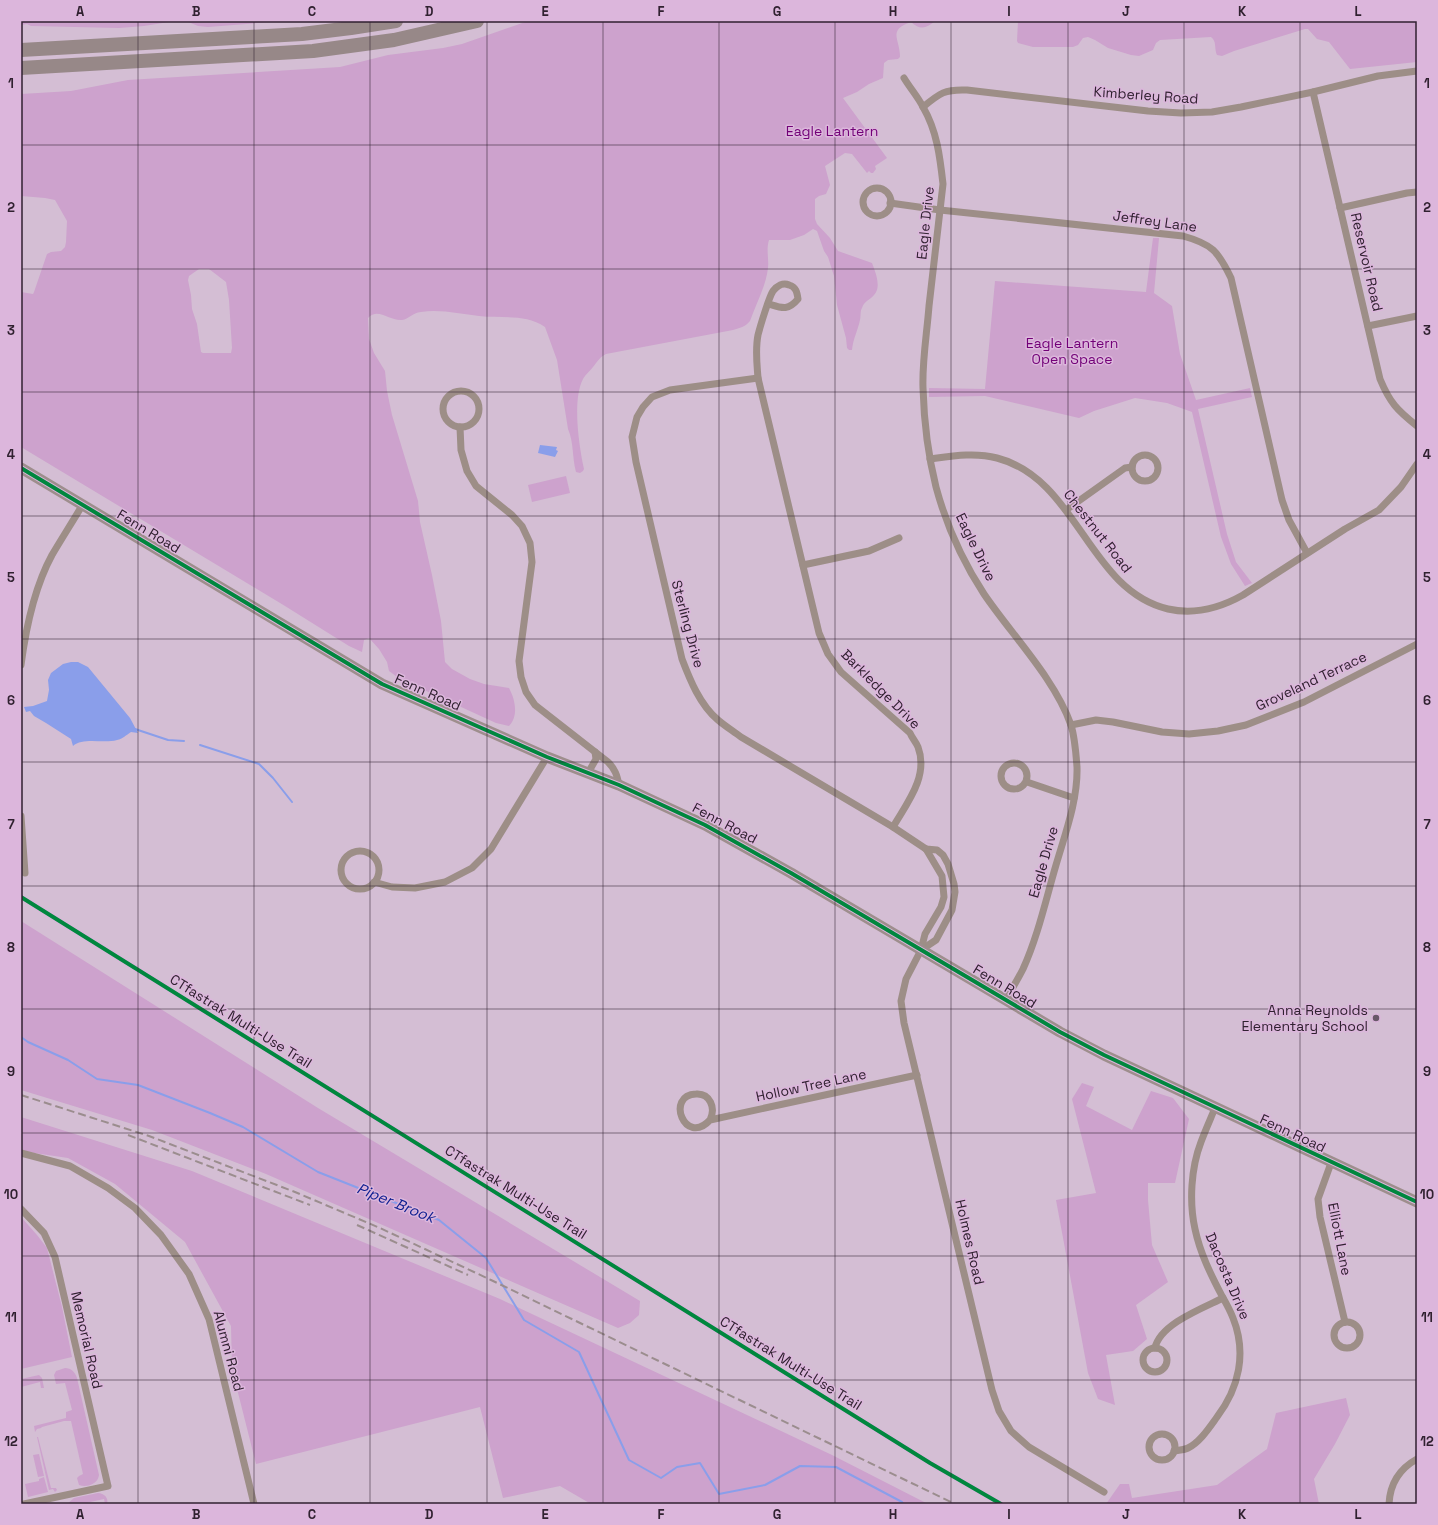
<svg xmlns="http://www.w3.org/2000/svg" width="1438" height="1525" font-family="'Space Grotesk',sans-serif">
	<rect width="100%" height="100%" fill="#d4bed4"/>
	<g fill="#cda2cd" fill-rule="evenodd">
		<path d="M 21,21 L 175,21 L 144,26 L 119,28 L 31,26 L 27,24 L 21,25 Z"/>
		<path d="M 186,21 L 284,21 L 208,27 L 198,26 Z"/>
		<path d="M 528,21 L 935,21 C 926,29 920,30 911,22 C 887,30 900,39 900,57 L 898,59 L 888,60 L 884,63 L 883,78 L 869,84 L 857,92 L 843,98 L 887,158 L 875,166 L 876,169 L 873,173 L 871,173 L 869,171 L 867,173 L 852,154 L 845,153 L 825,166 L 830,185 L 826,194 L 819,196 L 815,199 L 815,219 L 817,224 L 830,238 L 838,251 L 872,263 C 875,271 882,287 874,295 C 870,300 864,301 862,308 C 860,311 861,316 860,320 C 858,330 853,339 852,350 L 849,350 L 847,348 L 846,338 L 837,305 L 834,276 L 828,257 L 824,251 L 817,231 L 813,229 L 804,235 L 790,240 L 769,240 C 766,250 769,258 768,268 C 766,286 756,304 750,321 C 745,327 740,328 733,330 L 606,354 C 600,357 597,362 593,367 C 590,371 585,375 583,379 C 572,400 579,446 584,469 L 583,471 L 580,473 L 576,472 C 572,457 574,443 568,429 L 557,360 L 545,327 C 525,313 502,319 479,316 C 461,314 440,309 421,312 C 412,313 409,319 402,320 C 389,321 378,307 368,318 L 369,339 L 374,353 L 385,371 L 387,391 L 392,415 L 418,501 L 420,522 L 432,575 L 441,621 L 445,662 L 452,669 L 470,679 L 484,684 L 509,688 C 515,699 519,716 509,726 L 496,723 L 400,679 L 389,671 L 387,662 L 379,649 L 369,638 L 364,640 L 362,652 L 349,646 L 285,606 L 21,447 L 21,292 L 33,294 L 34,292 L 47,254 L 51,252 L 61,251 L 65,247 L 66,242 L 67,221 L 55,200 L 45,198 L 21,196 L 21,94 L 71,91 L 128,80 L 340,67 L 388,55 L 443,48 L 462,44 ZM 199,269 L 209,269 L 226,282 L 229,300 L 232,348 L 231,353 L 203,353 L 201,352 L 197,324 L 192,309 L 191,295 L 188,280 L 189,276 Z"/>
		<path d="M 1018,21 L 1417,21 L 1417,62 L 1350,69 L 1329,42 L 1317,39 L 1308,29 L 1305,29 L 1234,51 L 1222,56 L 1217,55 C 1214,49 1217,41 1211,37 L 1160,40 L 1156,43 L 1153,50 L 1139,56 L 1131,55 L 1108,48 L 1095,40 L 1088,37 L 1083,38 L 1078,45 L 1073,47 L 1033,47 L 1018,43 L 1017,41 Z"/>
		<path d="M 1153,238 L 1159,238 L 1154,293 L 1172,306 L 1180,354 L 1196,400 L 1250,388 L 1252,397 L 1198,409 L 1227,534 L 1236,562 L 1252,583 L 1245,586 L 1231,564 L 1221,537 L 1192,412 L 1167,403 L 1135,398 L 1094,411 L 1079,418 L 985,396 L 929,397 L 929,388 L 985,389 L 995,281 L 1146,292 Z"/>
		<path d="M 566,476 L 570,493 L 532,502 L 528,485 Z"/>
		<path d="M 21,921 L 318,1108 L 640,1301 L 639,1315 L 630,1323 L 618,1328 L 266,1174 L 152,1130 L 21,1090 Z"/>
		<path d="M 1082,1083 L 1094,1087 L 1086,1106 L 1132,1130 L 1151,1091 L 1173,1098 L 1189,1119 L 1175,1183 L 1148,1183 L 1148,1200 L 1152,1245 L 1168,1282 L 1136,1305 L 1147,1339 L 1133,1351 L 1106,1355 L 1115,1405 L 1098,1399 L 1088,1373 L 1056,1200 L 1096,1193 L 1072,1099 Z"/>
		<path d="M 21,1117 L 192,1171 L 500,1299 L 832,1455 L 928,1504 L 591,1504 L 560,1486 L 503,1498 L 480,1407 L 256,1464 L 232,1369 L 231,1326 L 185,1242 L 115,1184 L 68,1158 L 21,1151 Z"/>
		<path d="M 21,1217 L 37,1235 L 47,1248 L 62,1307 L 72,1357 L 21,1369 Z"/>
		<path d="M 65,1368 C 71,1368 75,1372 77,1378 L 99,1475 C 98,1484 87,1488 79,1485 L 77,1478 L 79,1476 L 83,1474 L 71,1421 L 64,1421 L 42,1427 L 41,1428 L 37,1429 L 35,1432 L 34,1426 L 66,1418 L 66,1412 L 72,1410 L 65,1383 L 56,1384 L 54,1375 L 56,1371 Z"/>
		<path d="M 39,1375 L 42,1378 L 44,1388 L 41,1388 L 40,1382 L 21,1387 L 21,1379 Z"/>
		<path d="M 1346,1398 L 1350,1415 L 1335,1444 L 1314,1479 L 1319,1504 L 1106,1504 L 1120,1484 L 1129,1484 L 1132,1498 L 1217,1485 L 1267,1449 L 1276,1413 Z"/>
		<path d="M 37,1437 L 38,1437 L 51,1488 L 56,1488 L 57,1490 L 55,1492 L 53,1489 L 49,1490 Z"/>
		<path d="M 39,1454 L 44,1476 L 38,1477 L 33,1455 Z"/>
		<path d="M 44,1477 L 48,1492 L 28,1497 L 25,1484 L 39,1481 L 39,1479 Z"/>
		<path d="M 98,1493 C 104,1493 109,1498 107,1504 L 105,1504 L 104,1499 L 81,1504 L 67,1504 L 74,1498 Z"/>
	</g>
	<g fill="#8a9eea">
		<path d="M 540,445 L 557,447 L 556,450 L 558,451 L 555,457 L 538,453 Z"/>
		<path d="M 71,662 L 78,662 L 88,667 L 130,718 L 138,733 L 131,732 C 126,735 123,739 117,740 C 104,744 83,737 73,746 L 71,739 L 46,723 L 34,716 L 30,711 L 26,712 L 24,707 L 33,706 L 47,701 L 49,690 L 48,680 L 51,673 L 63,664 Z"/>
	</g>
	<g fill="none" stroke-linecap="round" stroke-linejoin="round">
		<g stroke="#8a9eea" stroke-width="2">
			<path d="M 135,729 L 168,740 L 184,741"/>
			<path d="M 200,745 L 259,764 L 273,778 L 292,802"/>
			<path d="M 21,1037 L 28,1042 L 68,1060 L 97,1079 L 138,1085 L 210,1113 L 243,1127 L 318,1172 L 439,1220 L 486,1258 L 524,1320 L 579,1352 L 629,1460 L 661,1478 L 677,1467 L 700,1463 L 719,1494 L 765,1485 L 800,1466 L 836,1467 L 902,1502 L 903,1504"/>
		</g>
		<g stroke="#9d8e87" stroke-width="7">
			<path d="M 904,78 C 910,88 918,97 923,107 C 937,131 940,157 943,184 C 938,225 934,265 929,306 C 927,333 922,361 923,388 C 924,422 928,455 936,487 C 946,524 963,562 984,594 C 1011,634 1055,679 1071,725 C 1075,738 1076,754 1077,767 C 1078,800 1065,834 1056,865 C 1046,899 1038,936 1023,969 C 1018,979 1012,989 1006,999"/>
			<path d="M 1313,92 L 1380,379 C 1390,403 1397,410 1417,426"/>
			<path d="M 923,107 C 940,93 945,89 967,90 L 1148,111 L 1181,113 L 1212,112 L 1241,107 L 1313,92 L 1378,76 L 1417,71"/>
			<circle cx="877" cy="202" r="14"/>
			<path d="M 890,203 L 940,210 L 1183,236 C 1212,244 1218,251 1231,278 L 1282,500 L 1289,520 L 1307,553"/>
			<path d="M 1340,208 L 1407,193 L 1417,192"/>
			<path d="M 769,304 C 782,308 788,311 798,299 C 797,292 796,287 789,285 C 783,282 777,286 773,291 C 769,297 760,327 758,335 C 755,350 757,364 758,378 L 819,633 L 828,654 L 841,672 L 910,733 C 912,738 916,742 918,747 C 929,776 907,803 893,827"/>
			<path d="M 1368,326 L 1417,316"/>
			<path d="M 758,378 L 670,390 L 652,397 L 643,407 L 637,417 L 632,437 L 636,462 L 682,659 C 690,680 700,705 718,720 C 725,726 733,731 741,737 L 893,827 L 926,849 L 937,850 L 943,855 L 948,864 L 954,884 L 955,892 L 952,910 L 936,940 L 921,950"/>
			<circle cx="461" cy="409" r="18"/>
			<path d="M 460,427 L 461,450 L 467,471 L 476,486 L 512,515 L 522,526 L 530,543 L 532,562 L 519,661 L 521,677 L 526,692 L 535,705 L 608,762 C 615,769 617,775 619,785"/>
			<circle cx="1145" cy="468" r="13"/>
			<path d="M 930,459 C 952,456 975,452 997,458 C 1078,479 1088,590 1168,609 C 1195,615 1220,608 1243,595 L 1345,529 L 1379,510 L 1401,487 L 1417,464"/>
			<path d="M 1066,510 L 1125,468 L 1132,467"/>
			<path d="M 803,565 L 869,551 L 899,538"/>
			<path d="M 21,665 C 26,627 34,588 52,555 C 62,538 73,521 83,504"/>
			<path d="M 1071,725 L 1096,720 L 1113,722 L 1162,732 L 1189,734 L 1218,731 L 1246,725 L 1304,702 L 1417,644"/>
			<circle cx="1014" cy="776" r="13"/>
			<path d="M 588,773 L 596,759 L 595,752"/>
			<path d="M 1027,782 L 1074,798"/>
			<path d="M 21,816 L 25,873"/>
			<path d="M 926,849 L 942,876 L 944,897 L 941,907 L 925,934 L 921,950 L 906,979 L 901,1001 L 904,1023 L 992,1390 L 999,1411 L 1011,1431 L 1029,1447 L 1104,1492"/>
			<circle cx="360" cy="870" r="19"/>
			<path d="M 374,882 L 392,887 L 415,888 L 445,882 L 472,868 L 491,849 L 547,757"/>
			<path d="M 710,1120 C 716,1108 710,1093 696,1094 C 665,1095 685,1147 710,1120 L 917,1075"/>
			<path d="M 21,1153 L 70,1166 L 108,1188 L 135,1208 L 161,1235 L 189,1274 L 209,1319 L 254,1504"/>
			<path d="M 1331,1163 L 1318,1199 L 1320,1217 L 1345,1322"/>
			<path d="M 21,1209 L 44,1233 L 55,1257 L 108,1486 L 24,1504"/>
			<circle cx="1347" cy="1335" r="13"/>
			<circle cx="1155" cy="1360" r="12"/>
			<path d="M 1155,1348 C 1160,1324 1203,1308 1223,1298"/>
			<circle cx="1162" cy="1447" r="13"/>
			<path d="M 1174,1451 C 1178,1450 1184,1450 1188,1448 C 1200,1442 1209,1428 1217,1417 C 1239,1388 1247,1353 1233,1318 C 1230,1310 1226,1303 1222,1296 C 1211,1275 1200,1253 1195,1229 C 1189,1202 1191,1168 1201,1142 C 1205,1131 1210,1120 1215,1108"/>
			<path d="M 1389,1504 C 1390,1483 1399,1469 1417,1459"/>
		</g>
		<path stroke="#9e8e8d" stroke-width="11" d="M 21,468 L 382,684 L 547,757 L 619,785 L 705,825 L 791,873 L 1060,1032 L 1104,1055 L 1417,1202"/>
		<g stroke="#978888" stroke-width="14">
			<path d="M 21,50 L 302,34 L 351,28 L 396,21"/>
			<path d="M 21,68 L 313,51 L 394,40 L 477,21"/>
		</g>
		<g stroke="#9b8d8e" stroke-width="2" stroke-dasharray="8 4" stroke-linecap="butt">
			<path d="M 21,1095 L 149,1136 L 295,1192 L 380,1228 L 491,1280 L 955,1504"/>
			<path d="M 128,1135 L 310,1205"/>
			<path d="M 357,1225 L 468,1275"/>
		</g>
		<g stroke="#dcb6dc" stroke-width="6">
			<g id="cycleway">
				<path d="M 21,468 L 382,684 L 547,757 L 619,785 L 705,825 L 791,873 L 1060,1032 L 1104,1055 L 1417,1202"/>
				<path d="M 21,897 L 930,1463 L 1001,1504"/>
			</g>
		</g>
		<use href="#cycleway" stroke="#00873e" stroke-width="4"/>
	</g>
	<path fill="none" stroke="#302130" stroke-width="1" stroke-opacity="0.55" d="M 138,21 L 138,1504M 254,21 L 254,1504M 370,21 L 370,1504M 487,21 L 487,1504M 603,21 L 603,1504M 719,21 L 719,1504M 835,21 L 835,1504M 951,21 L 951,1504M 1068,21 L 1068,1504M 1184,21 L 1184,1504M 1300,21 L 1300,1504M 21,145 L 1417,145M 21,269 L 1417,269M 21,392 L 1417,392M 21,516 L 1417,516M 21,639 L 1417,639M 21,762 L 1417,762M 21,886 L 1417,886M 21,1009 L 1417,1009M 21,1133 L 1417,1133M 21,1256 L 1417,1256M 21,1380 L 1417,1380"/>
	<circle fill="#695869" stroke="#dcb6dc" stroke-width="1.5" cx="1376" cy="1018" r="4"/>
	<g text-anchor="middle" stroke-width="3" stroke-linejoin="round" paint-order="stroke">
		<g font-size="14" fill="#302130" stroke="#dcb6dc">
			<text transform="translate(1146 95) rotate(4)" y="5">Kimberley Road</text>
			<text transform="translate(1155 221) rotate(8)" y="5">Jeffrey Lane</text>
			<text transform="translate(925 223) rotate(-84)" y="5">Eagle Drive</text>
			<text transform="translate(1367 262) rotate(77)" y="5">Reservoir Road</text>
			<text transform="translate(149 531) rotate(31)" y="5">Fenn Road</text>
			<text transform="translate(1098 531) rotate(52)" y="5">Chestnut Road</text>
			<text transform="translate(976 547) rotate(64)" y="5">Eagle Drive</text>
			<text transform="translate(688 624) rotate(75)" y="5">Sterling Drive</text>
			<text transform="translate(1311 681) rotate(-25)" y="5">Groveland Terrace</text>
			<text transform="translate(881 689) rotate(45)" y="5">Barkledge Drive</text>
			<text transform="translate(428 692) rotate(24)" y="5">Fenn Road</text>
			<text transform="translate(725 823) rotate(28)" y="5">Fenn Road</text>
			<text transform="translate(1043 862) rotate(-74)" y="5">Eagle Drive</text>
			<text transform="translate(1005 986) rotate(31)" y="5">Fenn Road</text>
			<text transform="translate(241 1021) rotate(32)" y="5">CTfastrak Multi-Use Trail</text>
			<text transform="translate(811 1085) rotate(-12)" y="5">Hollow Tree Lane</text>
			<text transform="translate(1293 1133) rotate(25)" y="5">Fenn Road</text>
			<text transform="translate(516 1192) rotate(32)" y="5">CTfastrak Multi-Use Trail</text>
			<text transform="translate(1340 1239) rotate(79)" y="5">Elliott Lane</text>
			<text transform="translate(970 1242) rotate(77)" y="5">Holmes Road</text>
			<text transform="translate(1228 1276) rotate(67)" y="5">Dacosta Drive</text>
			<text transform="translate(87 1340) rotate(77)" y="5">Memorial Road</text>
			<text transform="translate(229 1351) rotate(75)" y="5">Alumni Road</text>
			<text transform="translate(791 1363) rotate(32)" y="5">CTfastrak Multi-Use Trail</text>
		</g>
		<g font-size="14" fill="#720077" stroke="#dcb6dc">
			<text x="832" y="136">Eagle Lantern</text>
			<text x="1072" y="348">Eagle Lantern<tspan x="1072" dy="16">Open Space</tspan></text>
		</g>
		<g font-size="14" fill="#302130" stroke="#dcb6dc" text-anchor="end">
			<text x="1368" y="1015">Anna Reynolds<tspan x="1368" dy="16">Elementary School</tspan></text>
		</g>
		<g font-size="15" font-style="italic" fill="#0d1e90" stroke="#dcb6dc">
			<text transform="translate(396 1203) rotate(22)" y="5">Piper Brook</text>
		</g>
	</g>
	<rect width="1438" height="1525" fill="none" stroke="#dcb6dc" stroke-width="44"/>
	<rect x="22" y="22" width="1394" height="1481" fill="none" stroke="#302130" stroke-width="1.5"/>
	<g font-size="13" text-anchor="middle" font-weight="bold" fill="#302130">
		<text x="80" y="16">A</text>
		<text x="196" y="16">B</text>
		<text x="312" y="16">C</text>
		<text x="429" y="16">D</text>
		<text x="545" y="16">E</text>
		<text x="661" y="16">F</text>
		<text x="777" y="16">G</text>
		<text x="893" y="16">H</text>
		<text x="1009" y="16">I</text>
		<text x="1126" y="16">J</text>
		<text x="1242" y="16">K</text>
		<text x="1358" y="16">L</text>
		<text x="11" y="88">1</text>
		<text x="1427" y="88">1</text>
		<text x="11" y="212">2</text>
		<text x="1427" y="212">2</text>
		<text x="11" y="335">3</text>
		<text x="1427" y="335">3</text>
		<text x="11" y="459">4</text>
		<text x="1427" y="459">4</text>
		<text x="11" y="582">5</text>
		<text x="1427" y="582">5</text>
		<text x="11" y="705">6</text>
		<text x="1427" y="705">6</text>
		<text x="11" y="829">7</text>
		<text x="1427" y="829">7</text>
		<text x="11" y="952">8</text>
		<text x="1427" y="952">8</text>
		<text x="11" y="1076">9</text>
		<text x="1427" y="1076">9</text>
		<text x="11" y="1199">10</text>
		<text x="1427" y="1199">10</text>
		<text x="11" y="1322">11</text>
		<text x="1427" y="1322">11</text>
		<text x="11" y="1446">12</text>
		<text x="1427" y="1446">12</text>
		<text x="80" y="1519">A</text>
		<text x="196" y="1519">B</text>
		<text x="312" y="1519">C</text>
		<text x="429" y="1519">D</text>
		<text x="545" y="1519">E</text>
		<text x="661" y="1519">F</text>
		<text x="777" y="1519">G</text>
		<text x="893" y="1519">H</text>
		<text x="1009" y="1519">I</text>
		<text x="1126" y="1519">J</text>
		<text x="1242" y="1519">K</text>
		<text x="1358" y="1519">L</text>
	</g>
</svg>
